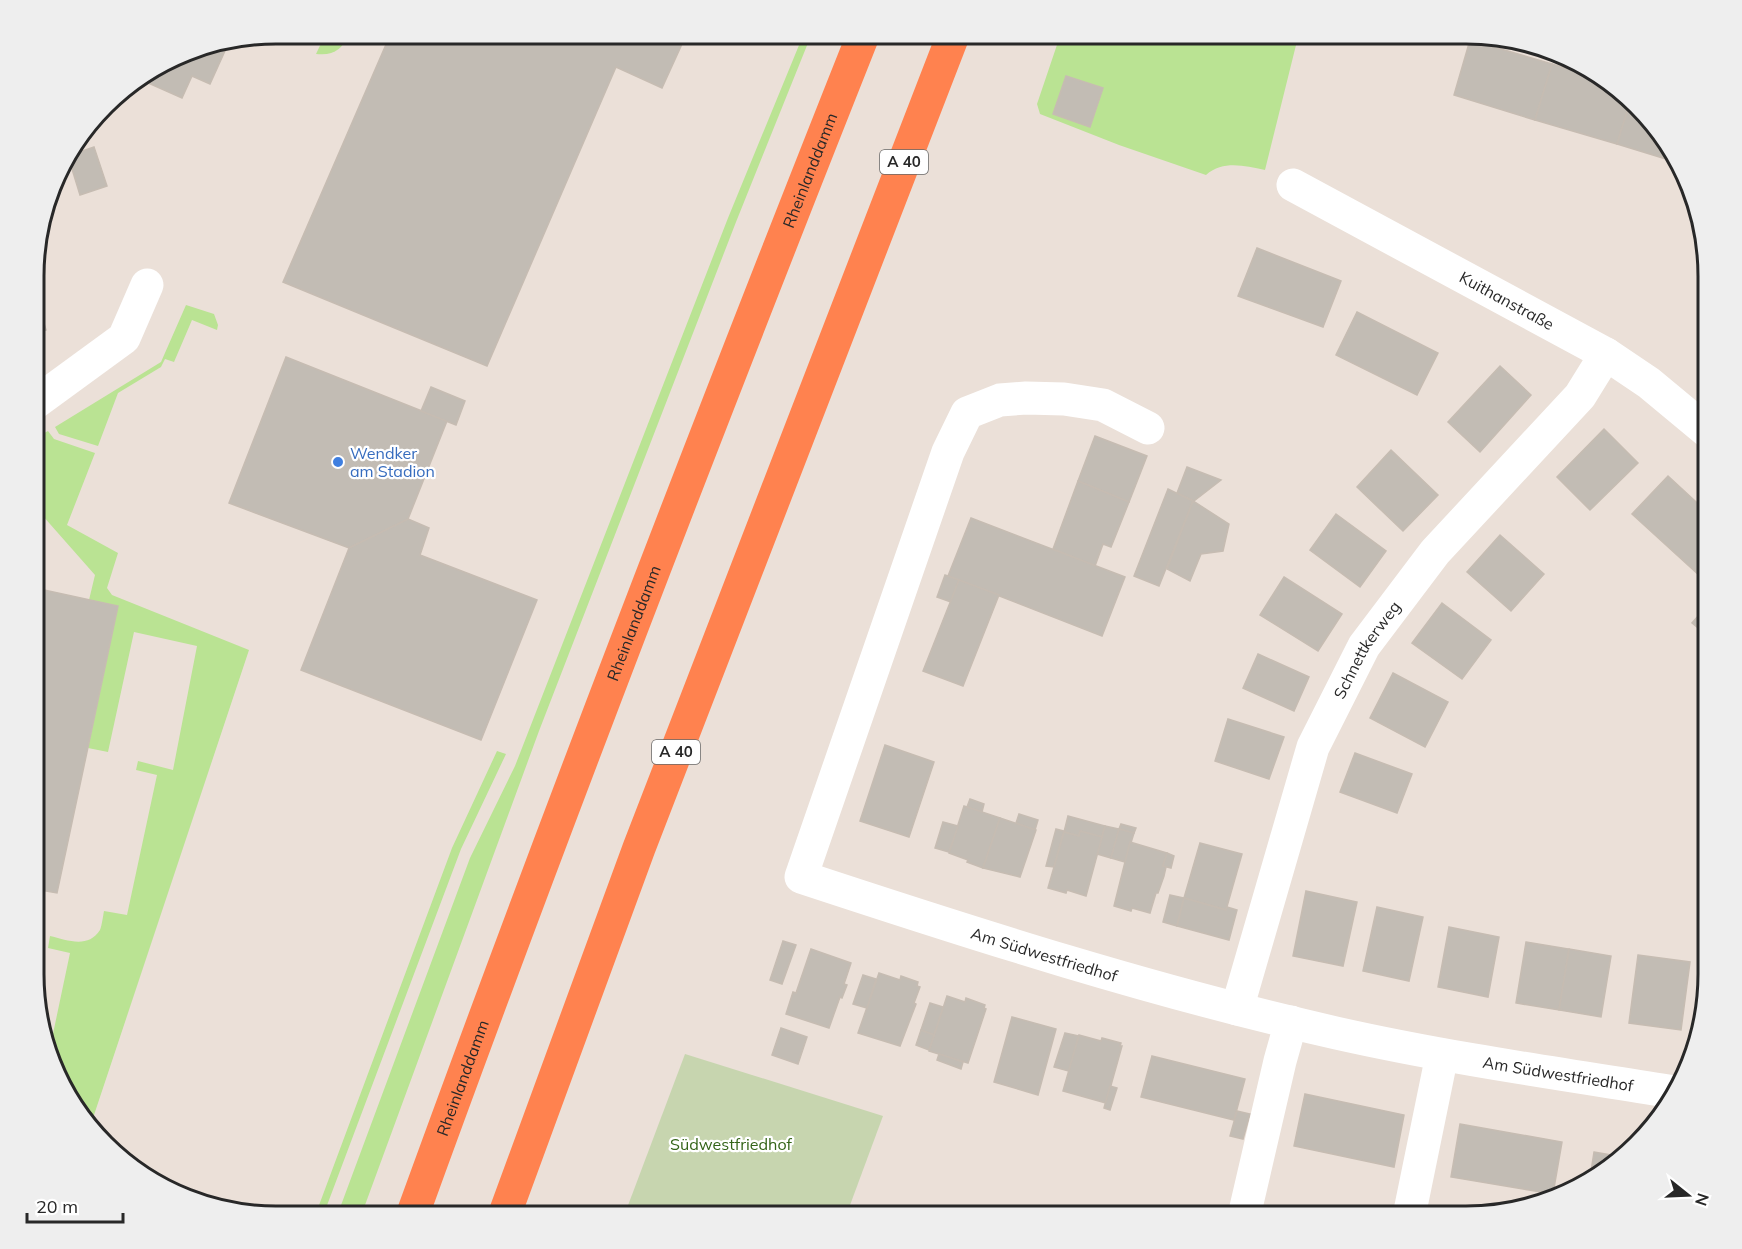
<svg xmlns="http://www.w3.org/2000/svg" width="1742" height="1249" font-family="Mulish,sans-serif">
	<rect width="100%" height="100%" fill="#ebe0d8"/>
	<g fill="#bae393">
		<path d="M 326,33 L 349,33 C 343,49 334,56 316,54 Z"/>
		<path d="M 804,33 L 812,33 L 736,222 L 539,731 L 361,1216 L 337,1216 L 470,858 L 515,766 L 728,218 Z"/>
		<path d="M 1061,33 L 1299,33 L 1265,170 C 1244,166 1224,160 1206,175 L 1119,145 L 1040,114 L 1037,104 Z"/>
		<path d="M 186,305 L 214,314 L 218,325 L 217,330 L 192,320 L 174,362 L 165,359 L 161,367 L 118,393 L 98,446 L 59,434 L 55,427 L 161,362 Z"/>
		<path d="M 48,431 L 54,439 L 95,453 L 67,525 L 118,553 L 107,588 L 112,595 L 249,650 L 91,1124 L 65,1094 L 50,1048 L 70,953 L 48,948 L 50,936 C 67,940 88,949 100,930 C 102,925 103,916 104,911 L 127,915 L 157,775 L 136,770 L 138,761 L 173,770 L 197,646 L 134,632 L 108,752 L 88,748 L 118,606 L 89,600 L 95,575 L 35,507 L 35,438 Z"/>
		<path d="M 497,751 L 506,754 L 461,849 L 323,1216 L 315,1216 L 452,848 Z"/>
	</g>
	<path fill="#c7d5af" d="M 685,1054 L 883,1116 L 846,1216 L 624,1216 Z"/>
	<g fill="#c2bcb4" stroke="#c6bcb2" stroke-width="1.5">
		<path d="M 391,33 L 687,33 L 662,88 L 616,67 L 487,366 L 283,282 Z"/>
		<path d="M 1470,40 L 1552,64 L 1535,120 L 1454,95 Z"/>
		<path d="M 229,42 L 210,84 L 192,76 L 182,98 L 139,79 L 183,51 Z"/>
		<path d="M 1552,64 L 1612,82 L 1630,102 L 1617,144 L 1535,120 Z"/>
		<path d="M 1066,76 L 1103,88 L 1090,127 L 1053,114 Z"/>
		<path d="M 1630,102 L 1679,163 L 1617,144 Z"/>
		<path d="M 94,147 L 107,186 L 80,195 L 68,156 Z"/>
		<path d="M 1257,248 L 1341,281 L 1323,327 L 1238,296 Z"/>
		<path d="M 38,303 L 46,330 L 35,333 L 35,304 Z"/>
		<path d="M 1357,312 L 1438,353 L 1417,395 L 1336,355 Z"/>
		<path d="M 286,357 L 447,421 L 408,519 L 349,548 L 229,503 Z"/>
		<path d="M 1500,366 L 1531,395 L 1480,452 L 1448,422 Z"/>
		<path d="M 431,387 L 465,401 L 456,425 L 421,411 Z"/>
		<path d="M 1604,429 L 1638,463 L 1590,510 L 1557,477 Z"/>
		<path d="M 1095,436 L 1147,456 L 1129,502 L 1078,481 Z"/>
		<path d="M 1391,450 L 1438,495 L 1403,531 L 1357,487 Z"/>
		<path d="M 1187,467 L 1221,480 L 1194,501 L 1177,493 Z"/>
		<path d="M 1668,476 L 1708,513 L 1708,568 L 1701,577 L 1632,514 Z"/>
		<path d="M 1078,481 L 1129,502 L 1111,547 L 1103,544 L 1095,566 L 1053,549 Z"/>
		<path d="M 1168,489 L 1193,501 L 1159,586 L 1134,576 Z"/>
		<path d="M 1193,501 L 1229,524 L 1223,551 L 1201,554 L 1190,581 L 1167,569 Z"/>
		<path d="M 1336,514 L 1386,551 L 1360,587 L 1310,550 Z"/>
		<path d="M 971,518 L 1125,577 L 1102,636 L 948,576 Z"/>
		<path d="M 408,519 L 429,528 L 420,555 L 537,600 L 481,740 L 301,670 L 349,548 Z"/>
		<path d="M 1500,535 L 1544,574 L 1511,611 L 1467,572 Z"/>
		<path d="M 945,575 L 959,580 L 951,602 L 937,597 Z"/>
		<path d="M 1284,577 L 1342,614 L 1318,651 L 1260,615 Z"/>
		<path d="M 959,580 L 999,595 L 963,686 L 923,671 Z"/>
		<path d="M 35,588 L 118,606 L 57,893 L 35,889 Z"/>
		<path d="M 1442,603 L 1491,640 L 1462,679 L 1412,643 Z"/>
		<path d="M 1708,605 L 1708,626 L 1703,632 L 1692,623 Z"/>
		<path d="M 1258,654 L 1309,677 L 1294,711 L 1243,688 Z"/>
		<path d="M 1393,673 L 1448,702 L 1425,747 L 1370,718 Z"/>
		<path d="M 1228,719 L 1284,737 L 1269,779 L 1215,761 Z"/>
		<path d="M 885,745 L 934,762 L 909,837 L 860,821 Z"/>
		<path d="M 1355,753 L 1412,774 L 1397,813 L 1340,792 Z"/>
		<path d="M 970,799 L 984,804 L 982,812 L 967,807 Z"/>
		<path d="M 964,806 L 1000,818 L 983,868 L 967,862 L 968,860 L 949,853 Z"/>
		<path d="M 1019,814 L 1038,820 L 1035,830 L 1016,823 Z"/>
		<path d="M 1068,816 L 1105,826 L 1102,837 L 1080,831 L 1079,836 L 1064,832 Z"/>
		<path d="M 1000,818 L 1036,830 L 1020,877 L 983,868 Z"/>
		<path d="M 943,822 L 958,826 L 949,852 L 935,848 Z"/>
		<path d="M 1121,824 L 1136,828 L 1134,833 L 1119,829 Z"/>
		<path d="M 1105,826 L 1119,829 L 1111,858 L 1097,854 Z"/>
		<path d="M 1056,829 L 1064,831 L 1054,867 L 1046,866 Z"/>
		<path d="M 1119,829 L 1134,833 L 1125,862 L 1111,858 Z"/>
		<path d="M 1080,831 L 1102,837 L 1086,896 L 1067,890 L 1066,893 L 1048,888 L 1064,832 L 1079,836 Z"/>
		<path d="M 1130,842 L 1167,853 L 1163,866 L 1166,867 L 1164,876 L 1158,893 L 1156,893 L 1150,913 L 1132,908 L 1131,911 L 1114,906 Z"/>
		<path d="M 1200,843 L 1242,854 L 1226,910 L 1184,898 Z"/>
		<path d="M 1167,853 L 1174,856 L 1171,868 L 1163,866 Z"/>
		<path d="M 1306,891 L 1357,902 L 1343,966 L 1293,956 Z"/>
		<path d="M 1170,895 L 1184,898 L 1177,926 L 1163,922 Z"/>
		<path d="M 1184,898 L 1226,910 L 1227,907 L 1237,910 L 1229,940 L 1177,926 Z"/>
		<path d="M 1377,907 L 1423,917 L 1409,981 L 1363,971 Z"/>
		<path d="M 1449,927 L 1499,937 L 1488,997 L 1438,987 Z"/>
		<path d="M 783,941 L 796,945 L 782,984 L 770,980 Z"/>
		<path d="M 1526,942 L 1569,949 L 1559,1010 L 1516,1003 Z"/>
		<path d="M 811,949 L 851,963 L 844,984 L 847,985 L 842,998 L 840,997 L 829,1028 L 786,1014 L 793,992 L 796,993 Z"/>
		<path d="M 1569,949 L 1611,956 L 1601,1017 L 1559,1010 Z"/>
		<path d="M 1638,955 L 1690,962 L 1681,1030 L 1629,1023 Z"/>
		<path d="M 879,973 L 900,980 L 901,976 L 918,982 L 917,986 L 920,987 L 914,1003 L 916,1004 L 900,1046 L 858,1033 Z"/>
		<path d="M 863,975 L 876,979 L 867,1008 L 853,1004 Z"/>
		<path d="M 947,996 L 965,1002 L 966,998 L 985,1005 L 984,1008 L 986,1009 L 968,1063 L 929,1051 Z"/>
		<path d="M 930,1003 L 943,1007 L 934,1035 L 921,1030 Z"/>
		<path d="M 1012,1017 L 1056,1029 L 1038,1095 L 994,1082 Z"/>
		<path d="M 781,1028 L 807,1037 L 798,1064 L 772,1055 Z"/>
		<path d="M 921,1030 L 934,1035 L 929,1050 L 916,1045 Z"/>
		<path d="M 1065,1033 L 1079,1036 L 1069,1071 L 1054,1067 Z"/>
		<path d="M 1079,1035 L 1101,1041 L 1102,1038 L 1121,1043 L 1120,1046 L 1122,1046 L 1106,1103 L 1063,1091 Z"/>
		<path d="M 939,1054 L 963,1062 L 961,1069 L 937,1060 Z"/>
		<path d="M 1152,1056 L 1245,1079 L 1234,1120 L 1141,1097 Z"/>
		<path d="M 1110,1086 L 1117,1088 L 1110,1110 L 1104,1108 Z"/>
		<path d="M 1305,1094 L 1404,1115 L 1394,1167 L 1294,1146 Z"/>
		<path d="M 1237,1111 L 1250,1114 L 1243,1139 L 1230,1136 Z"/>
		<path d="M 1460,1124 L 1562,1142 L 1553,1194 L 1451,1177 Z"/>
		<path d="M 1594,1152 L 1617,1156 L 1590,1178 Z"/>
	</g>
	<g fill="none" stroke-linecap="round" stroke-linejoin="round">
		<g stroke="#fff" stroke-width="33">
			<path id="s1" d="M 1293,185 L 1606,354 L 1649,383 L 1708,432"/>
			<path d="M 35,403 L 124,338 L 147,285"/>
			<path id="s2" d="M 1148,428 L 1103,405 L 1064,399 L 1026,398 L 1000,400 L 967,413 L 948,452 L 801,877 C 977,935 1155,992 1336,1033 C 1447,1058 1561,1074 1674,1092"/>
			<path id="s3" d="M 1237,1009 L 1313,747 L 1364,646 L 1435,552 L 1580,396 L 1606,354"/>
			<path d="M 1244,1216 L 1280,1061 L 1291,1022"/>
			<path d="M 1409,1216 L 1442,1055"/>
		</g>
		<g stroke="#ff824f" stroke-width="33">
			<path id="s4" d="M 412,1216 C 556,819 708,426 864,33"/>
			<path d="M 504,1216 L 639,848 L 954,33"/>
		</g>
	</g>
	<circle fill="#3f7fe0" stroke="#fff" stroke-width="2" cx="338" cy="462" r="6"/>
	<g text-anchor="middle" stroke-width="4.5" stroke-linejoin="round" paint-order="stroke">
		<g fill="#fff" stroke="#686868" stroke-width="1.5">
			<rect x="880" y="150" width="48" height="24" rx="4.5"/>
			<rect x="652" y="740" width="48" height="24" rx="4.5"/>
		</g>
		<g font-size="15" font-weight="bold" fill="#282828">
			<text x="904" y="167">A 40</text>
			<text x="676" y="757">A 40</text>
		</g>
		<g font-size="16" fill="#282828" stroke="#fff">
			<text dy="6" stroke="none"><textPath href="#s4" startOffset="1119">Rheinlanddamm</textPath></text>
			<text dy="6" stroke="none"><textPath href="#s1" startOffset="243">Kuithanstraße</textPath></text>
			<text dy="6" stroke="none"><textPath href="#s4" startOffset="633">Rheinlanddamm</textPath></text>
			<text dy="6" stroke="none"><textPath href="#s3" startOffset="384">Schnettkerweg</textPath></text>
			<text dy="6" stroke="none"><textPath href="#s2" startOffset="938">Am Südwestfriedhof</textPath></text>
			<text dy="6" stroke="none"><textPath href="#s2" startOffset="1466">Am Südwestfriedhof</textPath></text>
			<text dy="6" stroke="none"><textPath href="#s4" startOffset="147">Rheinlanddamm</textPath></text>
		</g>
		<g font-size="16" fill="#366cbe" stroke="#fff" text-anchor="start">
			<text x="350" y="459">Wendker<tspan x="350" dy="18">am Stadion</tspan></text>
		</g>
		<g font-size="16" fill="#336418" stroke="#fff">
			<text x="731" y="1150">Südwestfriedhof</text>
		</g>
	</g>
	<path d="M0 0H1742V1249H0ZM276 44H1466A232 232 0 0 1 1698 276V974A232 232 0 0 1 1466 1206H276A232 232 0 0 1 44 974V276A232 232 0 0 1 276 44Z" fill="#eee" fill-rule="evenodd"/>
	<path fill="none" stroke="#282828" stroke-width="3" d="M276 44H1466A232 232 0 0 1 1698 276V974A232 232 0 0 1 1466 1206H276A232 232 0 0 1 44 974V276A232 232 0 0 1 276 44Z"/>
	<g transform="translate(1688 1195) rotate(108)" stroke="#ffffff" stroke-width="4.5" paint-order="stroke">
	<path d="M0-4.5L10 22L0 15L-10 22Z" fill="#282828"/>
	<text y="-9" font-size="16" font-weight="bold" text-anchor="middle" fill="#282828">N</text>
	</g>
	<path d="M27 1213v9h96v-9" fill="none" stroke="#282828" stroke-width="3"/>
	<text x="36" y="1213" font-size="18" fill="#282828" stroke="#ffffff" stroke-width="4.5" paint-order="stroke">20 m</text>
</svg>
